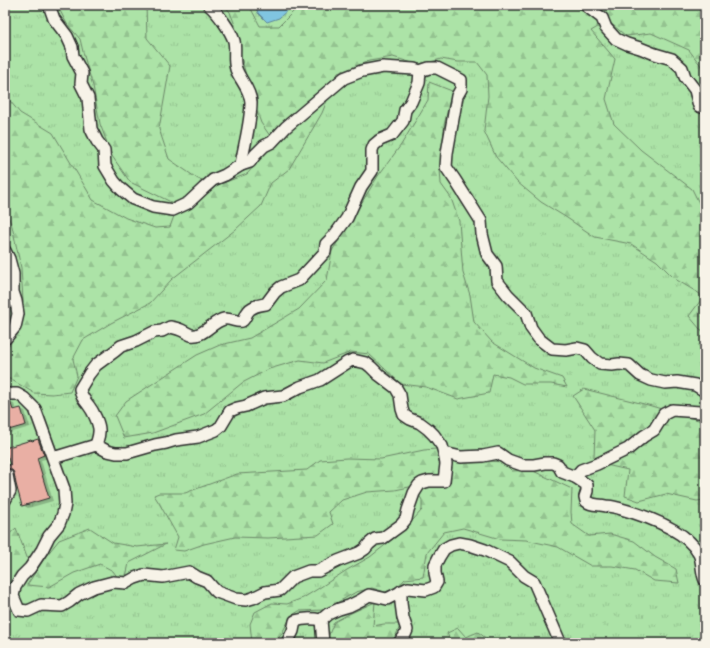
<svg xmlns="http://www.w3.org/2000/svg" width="710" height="648" font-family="Delius,sans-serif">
	<defs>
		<pattern id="grass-tufts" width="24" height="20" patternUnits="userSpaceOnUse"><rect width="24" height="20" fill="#ace3a7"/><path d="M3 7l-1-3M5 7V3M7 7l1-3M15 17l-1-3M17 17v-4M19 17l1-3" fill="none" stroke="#94c390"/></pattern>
		<pattern id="forest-firs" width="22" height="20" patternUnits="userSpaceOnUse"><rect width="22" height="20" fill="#ace3a7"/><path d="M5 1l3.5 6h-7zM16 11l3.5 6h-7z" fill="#94c390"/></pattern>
	</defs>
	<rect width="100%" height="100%" fill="#f7f3e8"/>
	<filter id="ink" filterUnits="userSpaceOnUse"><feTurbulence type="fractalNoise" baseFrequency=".025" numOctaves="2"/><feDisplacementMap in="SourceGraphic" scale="8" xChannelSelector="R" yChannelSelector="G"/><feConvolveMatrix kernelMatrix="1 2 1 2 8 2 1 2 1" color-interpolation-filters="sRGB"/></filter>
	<g filter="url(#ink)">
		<path fill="url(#grass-tufts)" stroke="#6c8769" d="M 5,5 L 693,5 L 705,12 L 705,643 L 5,643 Z"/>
		<g fill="url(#forest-firs)" stroke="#6c8769">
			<path d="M 57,5 L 146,5 L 147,38 L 170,66 L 159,129 L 169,159 L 198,179 L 223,183 L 247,174 L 275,143 L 261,123 L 253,101 L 240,53 L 235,25 L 230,12 L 224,5 L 249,5 L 260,26 L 279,26 L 300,5 L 705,5 L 705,71 L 689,50 L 651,33 L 626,36 L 608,21 L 591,31 L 615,59 L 606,99 L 614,124 L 641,150 L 692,189 L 705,215 L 705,332 L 700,329 L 689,316 L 701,300 L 700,294 L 675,279 L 657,261 L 631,244 L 595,237 L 567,218 L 541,202 L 517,182 L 496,157 L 484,131 L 488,96 L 487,75 L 477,62 L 458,62 L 441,59 L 419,65 L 393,57 L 369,61 L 338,73 L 322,113 L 289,169 L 271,183 L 261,206 L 235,230 L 172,279 L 150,303 L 111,323 L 83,340 L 73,359 L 77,376 L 70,392 L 52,394 L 34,393 L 10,379 L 5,379 L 5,349 L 20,328 L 23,301 L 21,268 L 12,226 L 5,209 L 5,95 L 20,113 L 53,133 L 93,200 L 126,218 L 155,228 L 170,227 L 174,216 L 173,203 L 130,182 L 112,156 L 100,124 L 93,86 L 84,56 L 80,39 L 67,24 Z"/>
			<path d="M 429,82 L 452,91 L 445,121 L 440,168 L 441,184 L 451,198 L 459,221 L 463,273 L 470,295 L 474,322 L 492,342 L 534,368 L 562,378 L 567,387 L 551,384 L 523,384 L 509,377 L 493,374 L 489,393 L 458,399 L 426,387 L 401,384 L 369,354 L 351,352 L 323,363 L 300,360 L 269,369 L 242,383 L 204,414 L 153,433 L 124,438 L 115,416 L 126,401 L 197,355 L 220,345 L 250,338 L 299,309 L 327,280 L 332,251 L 378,176 L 401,145 L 428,100 Z"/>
			<path d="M 584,389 L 648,405 L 705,422 L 705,500 L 697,501 L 666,494 L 639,501 L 625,496 L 628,470 L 606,465 L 594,457 L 595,430 L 573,396 Z"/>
			<path d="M 436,449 L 449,460 L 489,461 L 503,462 L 512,471 L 531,470 L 572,489 L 571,512 L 572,524 L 589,536 L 610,534 L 634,541 L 655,557 L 676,569 L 679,583 L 654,581 L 635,570 L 612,566 L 591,566 L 558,547 L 526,540 L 500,539 L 463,528 L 444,532 L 427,553 L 423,577 L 405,579 L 397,588 L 385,592 L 372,588 L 356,592 L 324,610 L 299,611 L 291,616 L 282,633 L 275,643 L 252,643 L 250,624 L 255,612 L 272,603 L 287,604 L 303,598 L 316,590 L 347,570 L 370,557 L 403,531 L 422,510 L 422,500 L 414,486 L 395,490 L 367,492 L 342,500 L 329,512 L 333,524 L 318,535 L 268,538 L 235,537 L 204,544 L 184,551 L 174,550 L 178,537 L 159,503 L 154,495 L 159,493 L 185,493 L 237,474 L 307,470 L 320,460 L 347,458 L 381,459 L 424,450 Z"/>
			<path d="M 16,528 L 28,560 L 5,594 L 5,538 Z"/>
			<path d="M 90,528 L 113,543 L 137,547 L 166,544 L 129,563 L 126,577 L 118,578 L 113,571 L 100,564 L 74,573 L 49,587 L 27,585 L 46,556 L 59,540 Z"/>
			<path d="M 375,602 L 373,626 L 384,624 L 401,624 L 396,635 L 391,643 L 317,643 L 328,637 L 334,622 L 351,613 Z"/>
			<path d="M 458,628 L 466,637 L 478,632 L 492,643 L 454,643 L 450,640 L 447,633 Z"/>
		</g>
		<path fill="#80c5e1" stroke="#5e8798" d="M 255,5 L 293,5 L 279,18 L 267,22 L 258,13 Z"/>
		<g fill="#0003">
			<path d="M 5,402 L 10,402 L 14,404 L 16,410 L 21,409 L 25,411 L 30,427 L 6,434 L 5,434 Z"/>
			<path d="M 38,440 L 43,443 L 49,458 L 41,460 L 53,501 L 28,508 L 23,505 L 14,471 L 8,472 L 5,480 L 5,468 L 11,466 L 33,442 Z"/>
		</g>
		<g fill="#e9afa4" stroke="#2b2b2b">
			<path d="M 5,401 L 10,401 L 13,410 L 21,408 L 26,425 L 5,431 Z"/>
			<path d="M 38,439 L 44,455 L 37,458 L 49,498 L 22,506 L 16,484 L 14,473 L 13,471 L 10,469 L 5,468 L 5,467 L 10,465 L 5,448 L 31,440 L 32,441 Z"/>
		</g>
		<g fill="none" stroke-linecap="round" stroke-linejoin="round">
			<g stroke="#2b2b2b" stroke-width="14">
				<g id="minor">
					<path d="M 49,5 L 54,19 L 67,36 L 72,47 L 73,56 L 82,73 L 81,84 L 88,98 L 91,129 L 97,141 L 104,150 L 105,166 L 114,181 L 121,189 L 133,199 L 153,207 L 173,210 L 188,203 L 204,188 L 213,180 L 225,175 L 241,165 L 250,162 L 255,155 L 264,146 L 272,142 L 286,127 L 306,110 L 344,78 L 362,71 L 383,67 L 414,69 L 420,71 L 429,68 L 437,68 L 461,80 L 461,89 L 457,96 L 447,153 L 446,167 L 455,180 L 481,221 L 482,234 L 487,254 L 496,266 L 497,281 L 508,295 L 526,313 L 531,328 L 539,339 L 552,349 L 566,350 L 577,348 L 585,350 L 592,358 L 600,364 L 612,365 L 619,364 L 629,365 L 640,375 L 651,380 L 665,383 L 677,382 L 695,385 L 705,391"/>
					<path d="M 209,5 L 210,6 C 218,13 231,31 234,41 C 236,50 233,60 236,69 C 240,80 250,89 251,102 C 251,123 244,145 241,165"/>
					<path d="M 585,5 L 602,18 L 606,28 L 616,39 L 627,44 L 640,48 L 655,54 L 672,59 L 682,68 L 685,77 L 695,90 L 699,106 L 705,108"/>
					<path d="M 5,251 L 9,259 L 13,274 L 13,292 L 16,301 L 18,314 L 15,327 L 5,339"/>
					<path d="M 5,394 L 17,394 L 24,398 L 35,409 L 64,489 L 65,504 L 63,514 L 59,524 L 49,536 L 42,550 L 30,568 L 22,576 L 15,587 L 13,596 L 19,610 L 28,611 L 41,605 L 62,606 L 69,602 L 79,594 L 94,587 L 113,582 L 126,583 L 135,578 L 144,575 L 163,577 L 189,572 L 197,577 L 207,581 L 213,588 L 217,592 L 236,599 L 246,600 L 253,598 L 265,592 L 280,590 L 293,577 L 309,571 L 318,571 L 338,561 L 359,553 L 365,549 L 369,544 L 375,539 L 383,538 L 401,525 L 406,519 L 408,510 L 414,493 L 419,485 L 422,483 L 429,481 L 444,481 L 446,464 L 444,453 L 442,446 L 434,435 L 428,429 L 420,423 L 410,419 L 404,415 L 402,409 L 400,395 L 396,388 L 379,375 L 371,367 L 366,363 L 353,360 L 348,362 L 320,380 L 300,387 L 283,396 L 264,398 L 246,406 L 237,408 L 230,411 L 221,426 L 216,430 L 198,437 L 176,440 L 166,443 L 155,445 L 127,453 L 116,453 L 107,451 L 96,445 L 53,458"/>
					<path d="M 96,445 C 97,441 99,437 99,432 C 100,425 93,411 89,406 C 84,399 81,397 80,389 L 89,374 L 96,365 L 115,351 L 121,346 L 136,341 L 154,332 L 162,331 L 170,327 C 176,328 180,329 185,332 C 187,333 189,334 191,335 C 202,338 213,321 224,319 C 230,318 238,323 242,321 C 245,319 246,315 247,313 C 251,306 259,305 266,304 L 275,292 L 281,287 L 299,280 L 325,252 L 326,244 L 334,236 L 347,218 L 361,187 L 372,171 L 372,150 L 374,145 L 380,140 L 392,135 L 403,121 L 405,110 L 411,102 L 419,83 L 420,71"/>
					<path d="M 444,453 L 461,457 L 483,456 L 498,453 L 508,460 L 522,465 L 534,465 L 545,463 L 553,463 L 558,465 L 562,472 L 575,477 L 587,485 L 587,491 L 585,497 L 586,501 C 592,506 598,504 606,506 C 610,506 614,507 618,508 C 643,515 686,529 699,554 C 703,562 701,572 705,580"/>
					<path d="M 575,477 L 581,470 L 597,464 L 628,449 L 644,436 L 654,430 L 664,414 L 672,410 L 700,412 L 705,414"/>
					<path d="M 5,500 L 10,491 L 7,475"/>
					<path d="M 321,620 L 323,643"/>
					<path d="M 287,643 L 293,631 L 295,621 C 304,618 312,618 321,620 L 328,614 L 339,609 L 349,606 L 361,600 L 369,595 L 387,599 L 408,588 L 426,590 L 434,587 L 437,582 L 435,573 L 435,565 L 439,557 L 444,549 L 451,545 L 459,543 L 470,545 L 485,550 L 510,562 L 524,576 L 534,582 L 559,640 L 562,643"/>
					<path d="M 399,643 L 404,637 L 407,630 L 403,618 L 401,603 L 401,591"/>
				</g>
			</g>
			<use href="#minor" stroke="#f7f3e8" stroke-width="11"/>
		</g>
	</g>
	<rect width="710" height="648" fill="none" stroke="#f7f3e8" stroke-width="20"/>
	<rect x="10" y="10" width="690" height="628" fill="none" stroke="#2b2b2b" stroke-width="1.5" filter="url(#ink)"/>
</svg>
